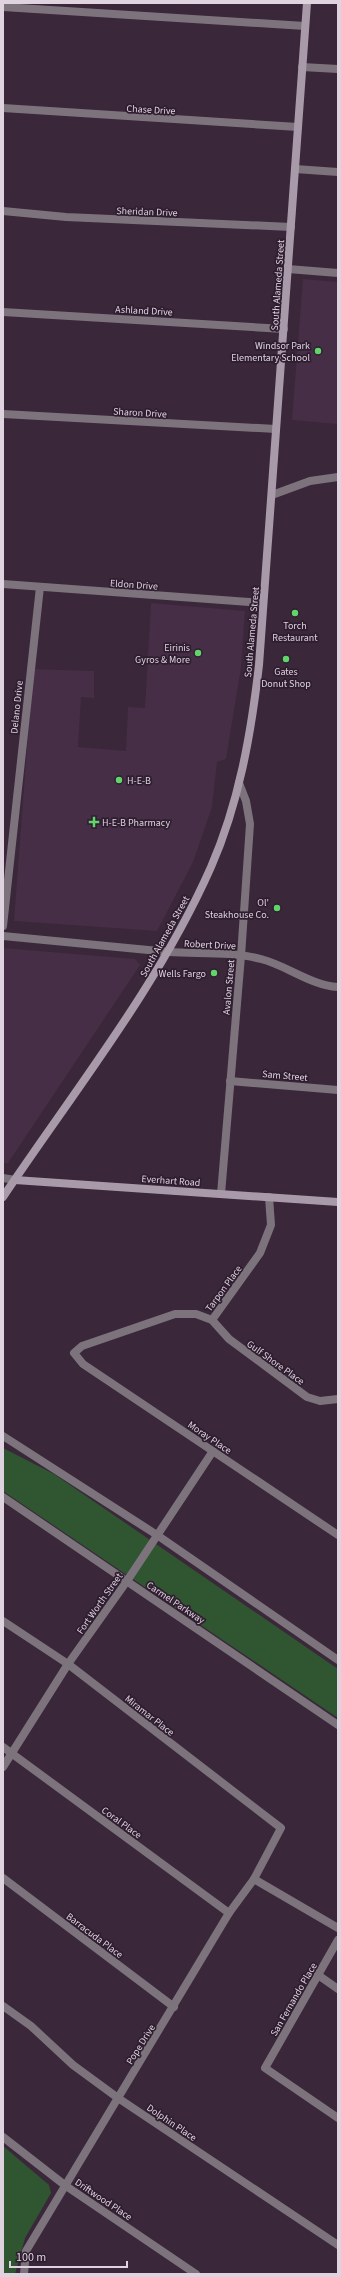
<svg xmlns="http://www.w3.org/2000/svg" width="341" height="2277" font-family="'Source Sans 3',sans-serif">
	<rect width="100%" height="100%" fill="#3a273a"/>
	<g fill="#452e46">
		<path d="M 303,279 L 338,282 L 338,424 L 292,420 Z"/>
		<path d="M 151,603 L 245,611 L 241,667 L 226,759 L 217,762 L 212,807 L 193,862 L 157,931 L 14,921 L 33,669 L 94,671 L 94,698 L 81,697 L 78,747 L 126,751 L 128,707 L 145,708 Z"/>
		<path d="M 3,948 L 135,959 L 140,965 L 8,1163 L 3,1163 Z"/>
	</g>
	<g fill="#305531">
		<path d="M 3,1448 L 54,1474 L 338,1669 L 338,1718 L 3,1491 Z"/>
		<path d="M 3,2146 L 49,2185 L 51,2193 L 25,2238 L 15,2274 L 3,2274 Z"/>
	</g>
	<g fill="none" stroke-linecap="round" stroke-linejoin="round">
		<g stroke="#7d737d" stroke-width="8">
			<path d="M 3,7 L 305,26"/>
			<path d="M 302,67 L 338,69"/>
			<path d="M 3,108 L 298,127"/>
			<path d="M 295,169 L 338,172"/>
			<path d="M 3,211 L 66,217 L 291,227"/>
			<path d="M 288,269 L 338,273"/>
			<path d="M 3,312 L 284,329"/>
			<path d="M 3,414 L 276,429"/>
			<path d="M 272,495 L 310,481 L 338,477"/>
			<path d="M 3,584 L 263,603"/>
			<path d="M 3,926 L 40,587"/>
			<path d="M 169,952 C 198,954 231,951 261,959 C 288,966 310,985 338,987"/>
			<path d="M 230,1081 L 338,1090"/>
			<path d="M 3,1178 L 15,1180"/>
			<path d="M 221,1194 L 241,956 L 250,824 L 246,801 L 239,783"/>
			<path d="M 212,1320 L 260,1253 L 271,1225 L 269,1197"/>
			<path d="M 338,1399 L 320,1401 L 307,1397 L 229,1339 L 212,1320 L 196,1314 L 175,1314 L 82,1346 L 74,1353 L 83,1364 L 338,1535"/>
			<path d="M 3,1436 L 157,1535 L 338,1660"/>
			<path d="M 3,1497 L 338,1725"/>
			<path d="M 3,1621 L 68,1664 L 281,1828 L 254,1879 L 229,1913 L 26,2251 L 24,2274"/>
			<path d="M 3,1747 L 229,1913"/>
			<path d="M 3,1767 L 68,1664 L 127,1581 L 213,1451"/>
			<path d="M 3,1878 L 174,2007"/>
			<path d="M 254,1879 L 338,1928"/>
			<path d="M 338,1940 L 265,2068 L 338,2118"/>
			<path d="M 318,1975 L 338,1989"/>
			<path d="M 3,2006 L 31,2026 L 73,2065 L 118,2098 L 338,2245"/>
			<path d="M 3,2137 L 66,2186 L 196,2274"/>
		</g>
		<path stroke="#7d737d" stroke-width="8" d="M 3,936 L 169,952"/>
		<g stroke="#a99aaa" stroke-width="8">
			<path d="M 15,1180 L 338,1202"/>
			<path d="M 3,1197 C 74,1091 159,985 211,867 C 239,803 251,734 259,665 L 307,3"/>
		</g>
	</g>
	<g fill="#61d46a" stroke="#2f1d30" stroke-width="1.5">
		<circle cx="318" cy="351" r="4"/>
		<circle cx="295" cy="613" r="4"/>
		<circle cx="198" cy="653" r="4"/>
		<circle cx="286" cy="659" r="4"/>
		<circle cx="119" cy="780" r="4"/>
		<path d="M92 816h4v4h4v4h-4v4h-4v-4h-4v-4h4z"/>
		<circle cx="277" cy="908" r="4"/>
		<circle cx="214" cy="973" r="4"/>
	</g>
	<g text-anchor="middle" stroke-width="3.5" stroke-linejoin="round" paint-order="stroke">
		<g font-size="10" fill="#dfd3df" stroke="#2f1d30">
			<text transform="translate(151 109) rotate(3)" y="4">Chase Drive</text>
			<text transform="translate(147 211) rotate(2)" y="4">Sheridan Drive</text>
			<text transform="translate(277 285) rotate(-86)" y="4">South Alameda Street</text>
			<text transform="translate(144 310) rotate(3)" y="4">Ashland Drive</text>
			<text transform="translate(140 412) rotate(3)" y="4">Sharon Drive</text>
			<text transform="translate(134 584) rotate(4)" y="4">Eldon Drive</text>
			<text transform="translate(251 632) rotate(-85)" y="4">South Alameda Street</text>
			<text transform="translate(16 707) rotate(-84)" y="4">Delano Drive</text>
			<text transform="translate(164 936) rotate(-61)" y="4">South Alameda Street</text>
			<text transform="translate(210 944) rotate(3)" y="4">Robert Drive</text>
			<text transform="translate(228 987) rotate(-85)" y="4">Avalon Street</text>
			<text transform="translate(285 1075) rotate(5)" y="4">Sam Street</text>
			<text transform="translate(171 1180) rotate(4)" y="4">Everhart Road</text>
			<text transform="translate(223 1288) rotate(-54)" y="4">Tarpon Place</text>
			<text transform="translate(276 1362) rotate(36)" y="4">Gulf Shore Place</text>
			<text transform="translate(210 1437) rotate(34)" y="4">Moray Place</text>
			<text transform="translate(176 1602) rotate(34)" y="4">Carmel Parkway</text>
			<text transform="translate(99 1603) rotate(-55)" y="4">Fort Worth Street</text>
			<text transform="translate(150 1715) rotate(38)" y="4">Miramar Place</text>
			<text transform="translate(122 1822) rotate(36)" y="4">Coral Place</text>
			<text transform="translate(95 1935) rotate(37)" y="4">Barracuda Place</text>
			<text transform="translate(293 1999) rotate(-60)" y="4">San Fernando Place</text>
			<text transform="translate(140 2044) rotate(-58)" y="4">Pope Drive</text>
			<text transform="translate(172 2122) rotate(34)" y="4">Dolphin Place</text>
			<text transform="translate(104 2199) rotate(34)" y="4">Driftwood Place</text>
		</g>
		<g font-size="10" fill="#dfd3df" stroke="#2f1d30" text-anchor="end">
			<text x="310" y="349">Windsor Park<tspan x="310" dy="12">Elementary School</tspan></text>
			<text x="295" y="629" text-anchor="middle">Torch<tspan x="295" dy="12">Restaurant</tspan></text>
			<text x="190" y="651">Eirinis<tspan x="190" dy="12">Gyros &amp; More</tspan></text>
			<text x="286" y="675" text-anchor="middle">Gates<tspan x="286" dy="12">Donut Shop</tspan></text>
			<text x="127" y="784" text-anchor="start">H-E-B</text>
			<text x="102" y="826" text-anchor="start">H-E-B Pharmacy</text>
			<text x="269" y="906">Ol'<tspan x="269" dy="12">Steakhouse Co.</tspan></text>
			<text x="206" y="977">Wells Fargo</text>
		</g>
	</g>
	<rect width="341" height="2277" fill="none" stroke="#dfd3df" stroke-width="8"/>
	<path d="M10 2261v6h117v-6" fill="none" stroke="#dfd3df" stroke-width="2"/>
	<text x="16" y="2261" font-size="12" fill="#dfd3df" stroke="#2f1d30" stroke-width="3" paint-order="stroke">100 m</text>
</svg>
